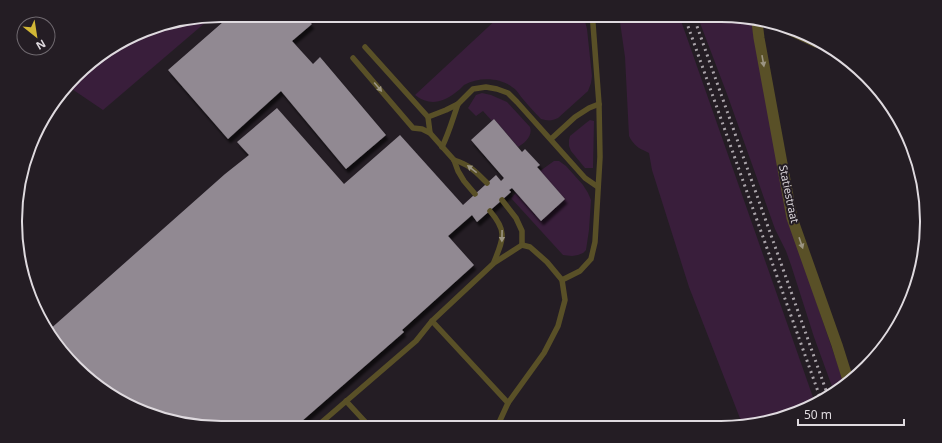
<svg xmlns="http://www.w3.org/2000/svg" width="942" height="443" font-family="'Noto Sans',sans-serif">
	<defs>
		<filter id="shadow"><feDropShadow dx="2.5" dy="4.5" stdDeviation="1" flood-color="#0009"/></filter>
	</defs>
	<rect width="100%" height="100%" fill="#241d24"/>
	<g fill="#391e3b">
		<path d="M 501,15 L 563,15 L 564,21 L 584,17 L 587,29 L 592,76 L 591,83 L 588,91 L 558,118 C 552,121 548,121 541,119 C 534,112 528,105 522,98 C 519,94 516,89 512,87 C 499,77 478,77 464,85 C 461,88 458,91 455,93 C 442,103 429,106 415,95 Z"/>
		<path d="M 619,15 L 679,15 L 815,403 L 800,412 L 748,426 L 743,426 L 689,287 L 652,170 L 649,153 C 647,152 645,151 643,150 C 637,148 632,142 629,136 L 625,57 Z"/>
		<path d="M 697,15 L 721,15 L 751,21 L 788,214 L 820,313 L 845,386 L 834,392 L 814,337 L 791,265 L 786,251 L 775,229 L 727,94 Z"/>
		<path d="M 213,16 L 103,110 L 69,87 L 86,66 L 155,26 Z"/>
		<path d="M 482,93 L 491,95 L 507,102 L 530,127 C 533,136 525,143 518,147 L 494,119 L 492,121 L 483,111 L 476,116 L 468,108 L 476,95 Z"/>
		<path d="M 590,120 L 594,121 L 593,168 L 585,168 L 571,151 L 569,146 L 569,140 L 570,136 L 586,123 Z"/>
		<path d="M 554,161 L 559,161 L 566,166 L 583,185 L 588,193 L 591,200 L 589,230 L 586,250 L 583,253 L 578,255 L 572,256 L 563,255 L 511,198 L 516,193 L 541,221 L 565,199 L 540,171 Z"/>
	</g>
	<g fill="#918992" filter="url(#shadow)">
		<path d="M 231,15 L 303,15 L 312,24 L 292,41 L 313,64 L 320,57 L 386,135 L 346,169 L 281,91 L 228,139 L 168,70 Z"/>
		<path d="M 277,108 L 344,184 L 400,135 L 463,205 L 496,175 L 501,181 L 504,178 L 471,140 L 494,119 L 522,152 L 525,149 L 540,165 L 537,167 L 565,199 L 541,221 L 512,188 L 509,190 L 511,192 L 477,222 L 472,215 L 448,236 L 474,265 L 402,330 L 404,332 L 294,428 L 221,428 L 143,412 L 85,377 L 48,331 L 225,174 L 249,155 L 237,142 Z"/>
	</g>
	<g fill="none" stroke-linecap="round" stroke-linejoin="round">
		<g stroke="#595027" stroke-width="5.5">
			<path d="M 365,47 L 428,117 L 430,133"/>
			<path d="M 353,58 L 413,128 L 422,129 L 430,133 L 454,160 L 458,171 L 464,181 L 475,194"/>
			<path d="M 428,117 L 446,110 L 458,104 L 473,89 L 486,87 L 497,89 L 508,93 L 517,102 L 585,178 L 598,187"/>
			<path d="M 551,139 L 575,117 L 589,108 L 599,104"/>
			<path d="M 442,147 C 449,133 453,118 458,104"/>
			<path d="M 454,160 C 470,165 475,171 487,183"/>
			<path d="M 502,200 L 516,218 L 522,231 L 522,245"/>
			<path d="M 490,211 C 508,232 503,239 494,262"/>
			<path d="M 562,280 L 580,271 L 591,259 L 595,242 L 600,157 L 599,104 L 593,24 L 592,15"/>
			<path d="M 432,321 L 508,403"/>
			<path d="M 346,401 L 370,427"/>
			<path d="M 315,428 L 416,341 L 432,321 L 494,263 L 522,245 L 530,247 L 547,262 L 562,280 L 565,300 L 558,326 L 544,353 L 508,403 L 497,427"/>
		</g>
		<g stroke="#595027" stroke-width="11">
			<path d="M 757,22 L 759,38 L 792,218 L 837,345 L 849,383"/>
			<path d="M 786,28 L 816,42"/>
		</g>
		<g stroke="#aaa4aa" stroke-width="3" stroke-dasharray="2 4" stroke-linecap="butt">
			<path d="M 684,15 L 821,400"/>
			<path d="M 693,15 L 828,396"/>
		</g>
	</g>
	<defs><path id="oneway-solid" d="M-6-.8H1V-3.2L6.5 0L1 3.2V.8H-6Z"/></defs>
	<g fill="#9c9583">
		<use href="#oneway-solid" transform="translate(763 61) rotate(80)"/>
		<use href="#oneway-solid" transform="translate(378 87) rotate(50)"/>
		<use href="#oneway-solid" transform="translate(472 169) rotate(-142)"/>
		<use href="#oneway-solid" transform="translate(502 236) rotate(91)"/>
		<use href="#oneway-solid" transform="translate(801 243) rotate(71)"/>
	</g>
	<g text-anchor="middle" stroke-width="4" stroke-linejoin="round" paint-order="stroke">
		<g font-size="11" fill="#dfdadf" stroke="#241d24">
			<text transform="translate(789 194) rotate(78)" y="4">Statiestraat</text>
		</g>
	</g>
	<path d="M0 0H942V443H0ZM221 22H721A199 199 0 0 1 920 221V222A199 199 0 0 1 721 421H221A199 199 0 0 1 22 222V221A199 199 0 0 1 221 22Z" fill="#241d24" fill-rule="evenodd"/>
	<path fill="none" stroke="#dfdadf" stroke-width="2" d="M221 22H721A199 199 0 0 1 920 221V222A199 199 0 0 1 721 421H221A199 199 0 0 1 22 222V221A199 199 0 0 1 221 22Z"/>
	<g transform="translate(36 36) rotate(150)"><circle r="19" fill="#241d24" stroke="#6f696f"/>
	<path d="M0-3L7 15L0 10L-7 15Z" fill="#d2b736"/>
	<text y="-6" font-size="11" font-weight="bold" text-anchor="middle" fill="#dfdadf">N</text>
	</g>
	<path d="M798 419v6h106v-6" fill="none" stroke="#dfdadf" stroke-width="2"/>
	<text x="804" y="419" font-size="12" fill="#dfdadf" stroke="#241d24" stroke-width="3" paint-order="stroke">50 m</text>
</svg>
